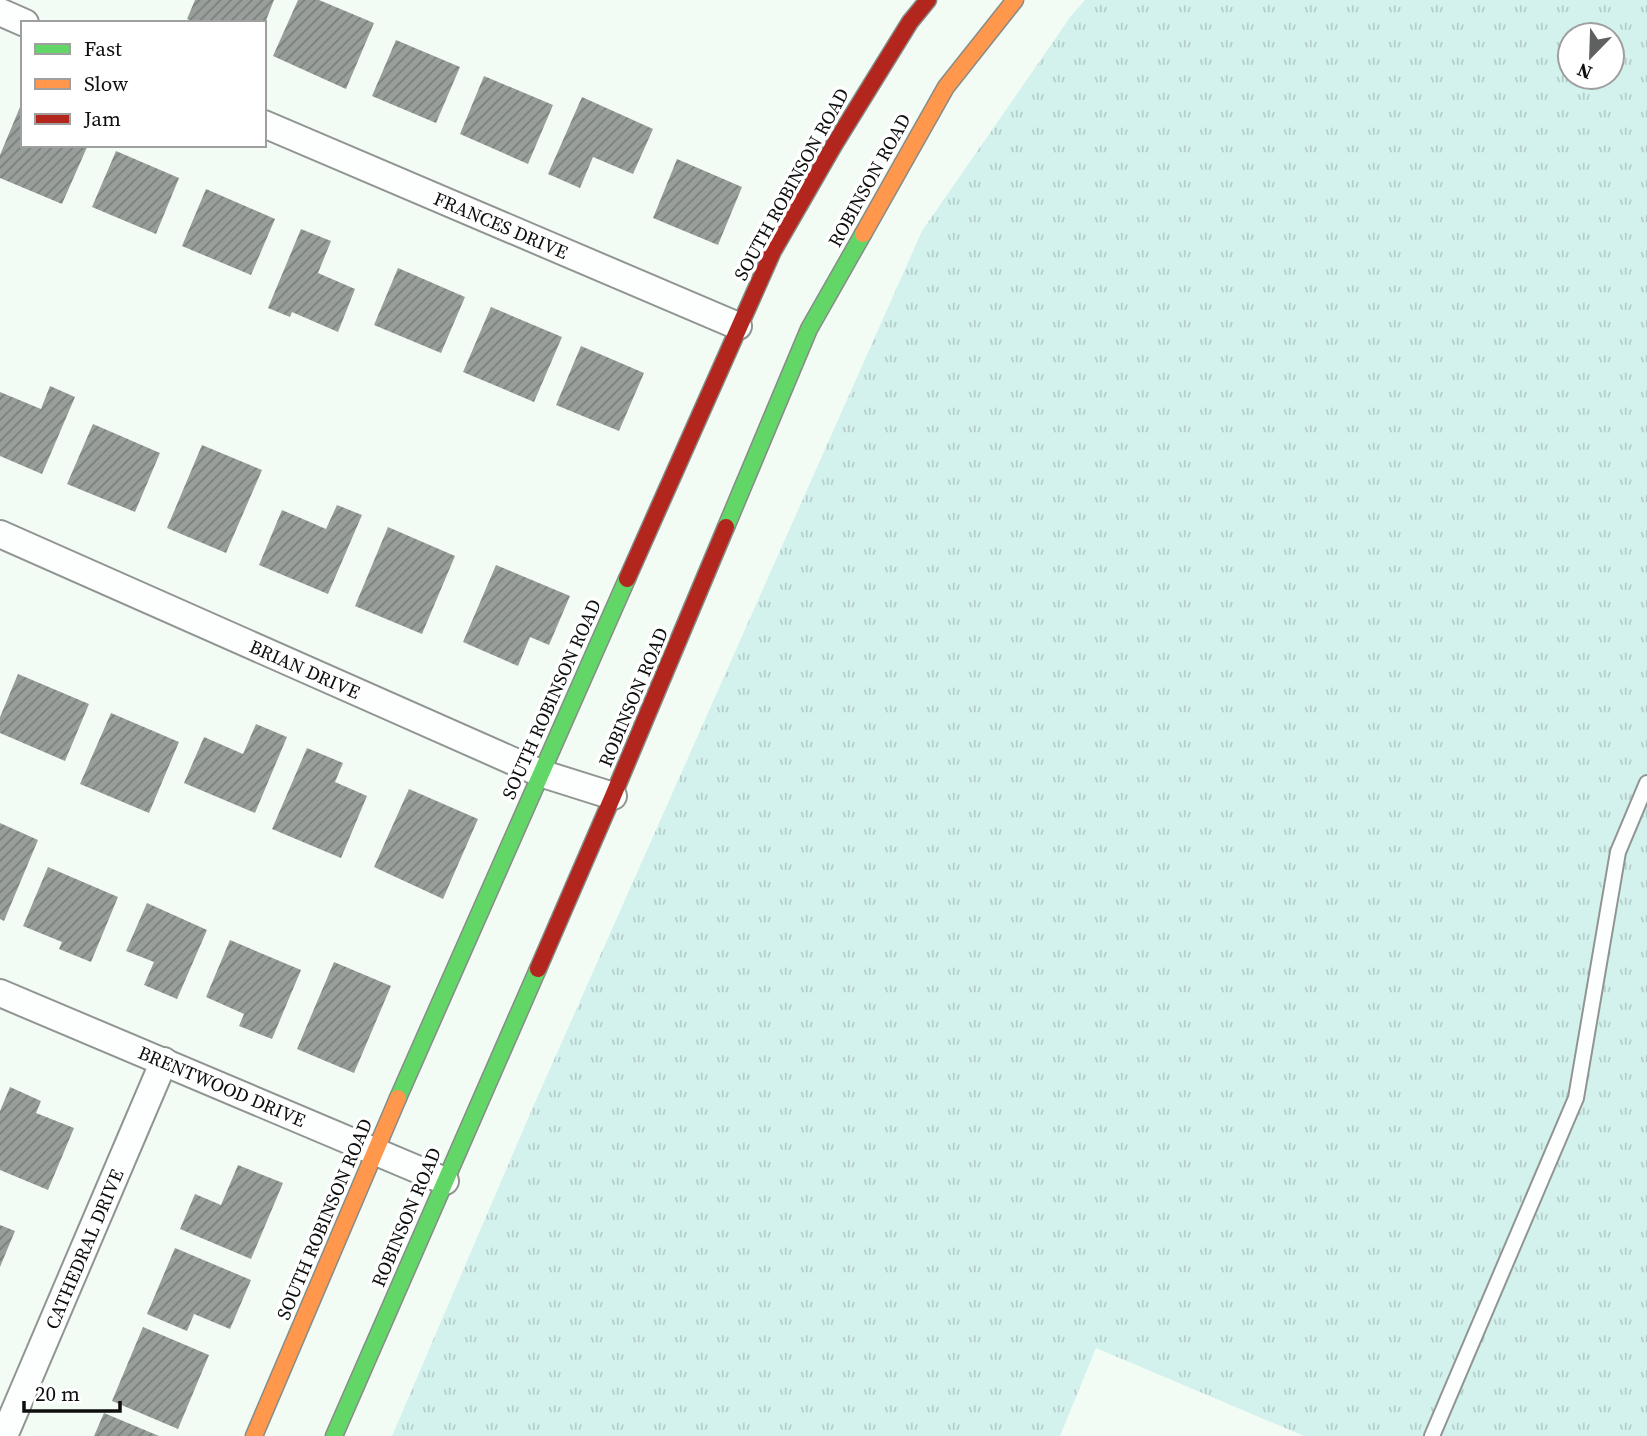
<svg xmlns="http://www.w3.org/2000/svg" width="1647" height="1436" font-family="'Source Serif 4',serif">
	<defs>
		<pattern id="grass-tufts" width="24" height="20" patternUnits="userSpaceOnUse" patternTransform="scale(1.75)"><rect width="24" height="20" fill="#d3f1ed"/><path d="M3 7l-1-3M5 7V3M7 7l1-3M15 17l-1-3M17 17v-4M19 17l1-3" fill="none" stroke="#b4cdca"/></pattern>
		<pattern id="building-hatch" width="6" height="6" patternUnits="userSpaceOnUse" patternTransform="scale(1.75)"><rect width="6" height="6" fill="#989e99"/><path d="M-1 1l2-2M0 6l6-6M5 7l2-2" fill="none" stroke="#7a7f7b"/></pattern>
	</defs>
	<rect width="100%" height="100%" fill="#f2fcf5"/>
	<path fill="url(#grass-tufts)" fill-rule="evenodd" d="M 1085,0 L 1647,0 L 1647,1436 L 1304,1436 L 1096,1348 L 1060,1436 L 392,1436 L 533,1107 L 922,231 L 1071,16 ZM 1570,35 L 1612,35 L 1612,77 L 1570,77 Z"/>
	<g fill="url(#building-hatch)">
		<path d="M 195,0 L 274,0 L 265,23 L 196,23 L 187,19 Z"/>
		<path d="M 298,0 L 319,0 L 374,23 L 346,89 L 273,56 Z"/>
		<path d="M 396,40 L 460,67 L 436,123 L 372,96 Z"/>
		<path d="M 484,76 L 553,105 L 528,164 L 460,134 Z"/>
		<path d="M 582,97 L 653,129 L 633,174 L 593,157 L 580,188 L 548,174 Z"/>
		<path d="M 20,107 L 23,108 L 23,145 L 88,145 L 62,204 L 0,178 L 0,155 Z"/>
		<path d="M 116,151 L 179,178 L 156,234 L 92,207 Z"/>
		<path d="M 677,159 L 742,187 L 718,245 L 653,218 Z"/>
		<path d="M 206,189 L 275,219 L 251,275 L 182,246 Z"/>
		<path d="M 301,229 L 331,241 L 318,273 L 355,289 L 338,332 L 292,312 L 290,317 L 268,308 Z"/>
		<path d="M 398,268 L 465,297 L 441,353 L 374,325 Z"/>
		<path d="M 491,307 L 562,337 L 534,402 L 463,372 Z"/>
		<path d="M 581,346 L 644,373 L 619,431 L 556,405 Z"/>
		<path d="M 50,386 L 75,397 L 42,474 L 0,456 L 0,392 L 41,409 Z"/>
		<path d="M 93,424 L 160,453 L 135,512 L 67,484 Z"/>
		<path d="M 202,445 L 262,470 L 226,553 L 167,528 Z"/>
		<path d="M 337,505 L 362,515 L 328,594 L 259,565 L 282,510 L 326,529 Z"/>
		<path d="M 388,527 L 455,556 L 422,634 L 355,606 Z"/>
		<path d="M 496,565 L 570,596 L 549,645 L 530,637 L 518,666 L 463,642 Z"/>
		<path d="M 18,674 L 89,704 L 65,761 L 0,733 L 0,717 Z"/>
		<path d="M 111,713 L 179,742 L 149,813 L 80,784 Z"/>
		<path d="M 256,724 L 287,737 L 255,813 L 184,783 L 204,737 L 243,754 Z"/>
		<path d="M 307,748 L 343,763 L 335,782 L 367,796 L 341,858 L 272,829 Z"/>
		<path d="M 409,789 L 478,819 L 443,899 L 374,867 Z"/>
		<path d="M 0,823 L 38,840 L 4,921 L 0,919 Z"/>
		<path d="M 48,867 L 118,897 L 91,962 L 59,949 L 62,942 L 23,926 Z"/>
		<path d="M 147,903 L 207,930 L 177,999 L 144,985 L 154,962 L 126,951 Z"/>
		<path d="M 230,940 L 301,970 L 272,1039 L 239,1026 L 244,1014 L 206,997 Z"/>
		<path d="M 334,962 L 391,986 L 354,1073 L 297,1049 Z"/>
		<path d="M 10,1087 L 41,1101 L 36,1113 L 74,1128 L 48,1190 L 0,1170 L 0,1111 Z"/>
		<path d="M 238,1165 L 283,1183 L 251,1259 L 180,1229 L 195,1194 L 221,1205 Z"/>
		<path d="M 0,1225 L 15,1231 L 0,1267 Z"/>
		<path d="M 175,1248 L 251,1280 L 230,1329 L 194,1314 L 187,1331 L 147,1314 Z"/>
		<path d="M 143,1327 L 209,1355 L 178,1429 L 112,1401 Z"/>
		<path d="M 104,1413 L 159,1436 L 94,1436 Z"/>
	</g>
	<g fill="none" stroke-linecap="round" stroke-linejoin="round">
		<g stroke="#919592" stroke-width="18">
			<path id="lane" d="M 1432,1436 L 1576,1098 L 1618,852 L 1647,783"/>
		</g>
		<g stroke="#919592" stroke-width="30">
			<g id="street">
				<path d="M 0,12 L 25,23"/>
				<path d="M 264,124 L 738,326"/>
				<path d="M 0,534 L 540,773 L 613,796"/>
				<path d="M 0,993 L 445,1181"/>
				<path d="M 4,1436 L 164,1061"/>
			</g>
		</g>
		<g stroke="#878c89" stroke-width="19">
			<g id="fast">
				<path d="M 726,527 L 809,329 L 863,234"/>
				<path d="M 398,1098 L 627,579"/>
				<path d="M 334,1436 L 538,969"/>
			</g>
		</g>
		<g stroke="#878c89" stroke-width="19">
			<g id="slow">
				<path d="M 863,234 L 946,87 L 1015,0"/>
				<path d="M 254,1436 L 398,1098"/>
			</g>
		</g>
		<g stroke="#878c89" stroke-width="19">
			<g id="jam">
				<path d="M 627,579 L 773,251 L 834,145 L 910,22 L 928,0"/>
				<path d="M 538,969 L 613,796 L 726,527"/>
			</g>
		</g>
		<use href="#lane" stroke="#fdfffe" stroke-width="14"/>
		<use href="#street" stroke="#fdfffe" stroke-width="26"/>
		<use href="#fast" stroke="#63d668" stroke-width="16"/>
		<use href="#slow" stroke="#ff974d" stroke-width="16"/>
		<use href="#jam" stroke="#b3261e" stroke-width="16"/>
	</g>
	<g text-anchor="middle" stroke-width="7" stroke-linejoin="round" paint-order="stroke">
		<g font-size="19" fill="#0e0e0e" stroke="#fff">
			<text transform="translate(869 180) rotate(-61)" y="7">ROBINSON ROAD</text>
			<text transform="translate(791 184) rotate(-61)" y="7">SOUTH ROBINSON ROAD</text>
			<text transform="translate(501 225) rotate(23)" y="7">FRANCES DRIVE</text>
			<text transform="translate(305 669) rotate(24)" y="7">BRIAN DRIVE</text>
			<text transform="translate(633 697) rotate(-67)" y="7">ROBINSON ROAD</text>
			<text transform="translate(551 699) rotate(-66)" y="7">SOUTH ROBINSON ROAD</text>
			<text transform="translate(222 1086) rotate(23)" y="7">BRENTWOOD DRIVE</text>
			<text transform="translate(406 1217) rotate(-67)" y="7">ROBINSON ROAD</text>
			<text transform="translate(324 1219) rotate(-67)" y="7">SOUTH ROBINSON ROAD</text>
			<text transform="translate(84 1249) rotate(-67)" y="7">CATHEDRAL DRIVE</text>
		</g>
	</g>
	<rect x="21" y="21" width="245" height="126" fill="#ffffff" stroke="#9f9f9f" stroke-width="2"/>
	<rect x="35" y="44" width="35" height="10" fill="#63d668" stroke="#9f9f9f" stroke-width="2"/>
	<text x="84" y="56" font-size="21" fill="#0e0e0e">Fast</text>
	<rect x="35" y="79" width="35" height="10" fill="#ff974d" stroke="#9f9f9f" stroke-width="2"/>
	<text x="84" y="91" font-size="21" fill="#0e0e0e">Slow</text>
	<rect x="35" y="114" width="35" height="10" fill="#b3261e" stroke="#9f9f9f" stroke-width="2"/>
	<text x="84" y="126" font-size="21" fill="#0e0e0e">Jam</text>
	<g transform="translate(1591 56) rotate(203)"><circle r="33" fill="#ffffff" stroke="#9f9f9f" stroke-width="2"/>
	<path d="M0-5L12 26L0 18L-12 26Z" fill="#5e615f"/>
	<text y="-10" font-size="19" font-weight="bold" text-anchor="middle" fill="#0e0e0e">N</text>
	</g>
	<path d="M24 1401v10h96v-10" fill="none" stroke="#0e0e0e" stroke-width="3.5"/>
	<text x="35" y="1401" font-size="21" fill="#0e0e0e" stroke="#ffffff" stroke-width="5" paint-order="stroke">20 m</text>
</svg>
